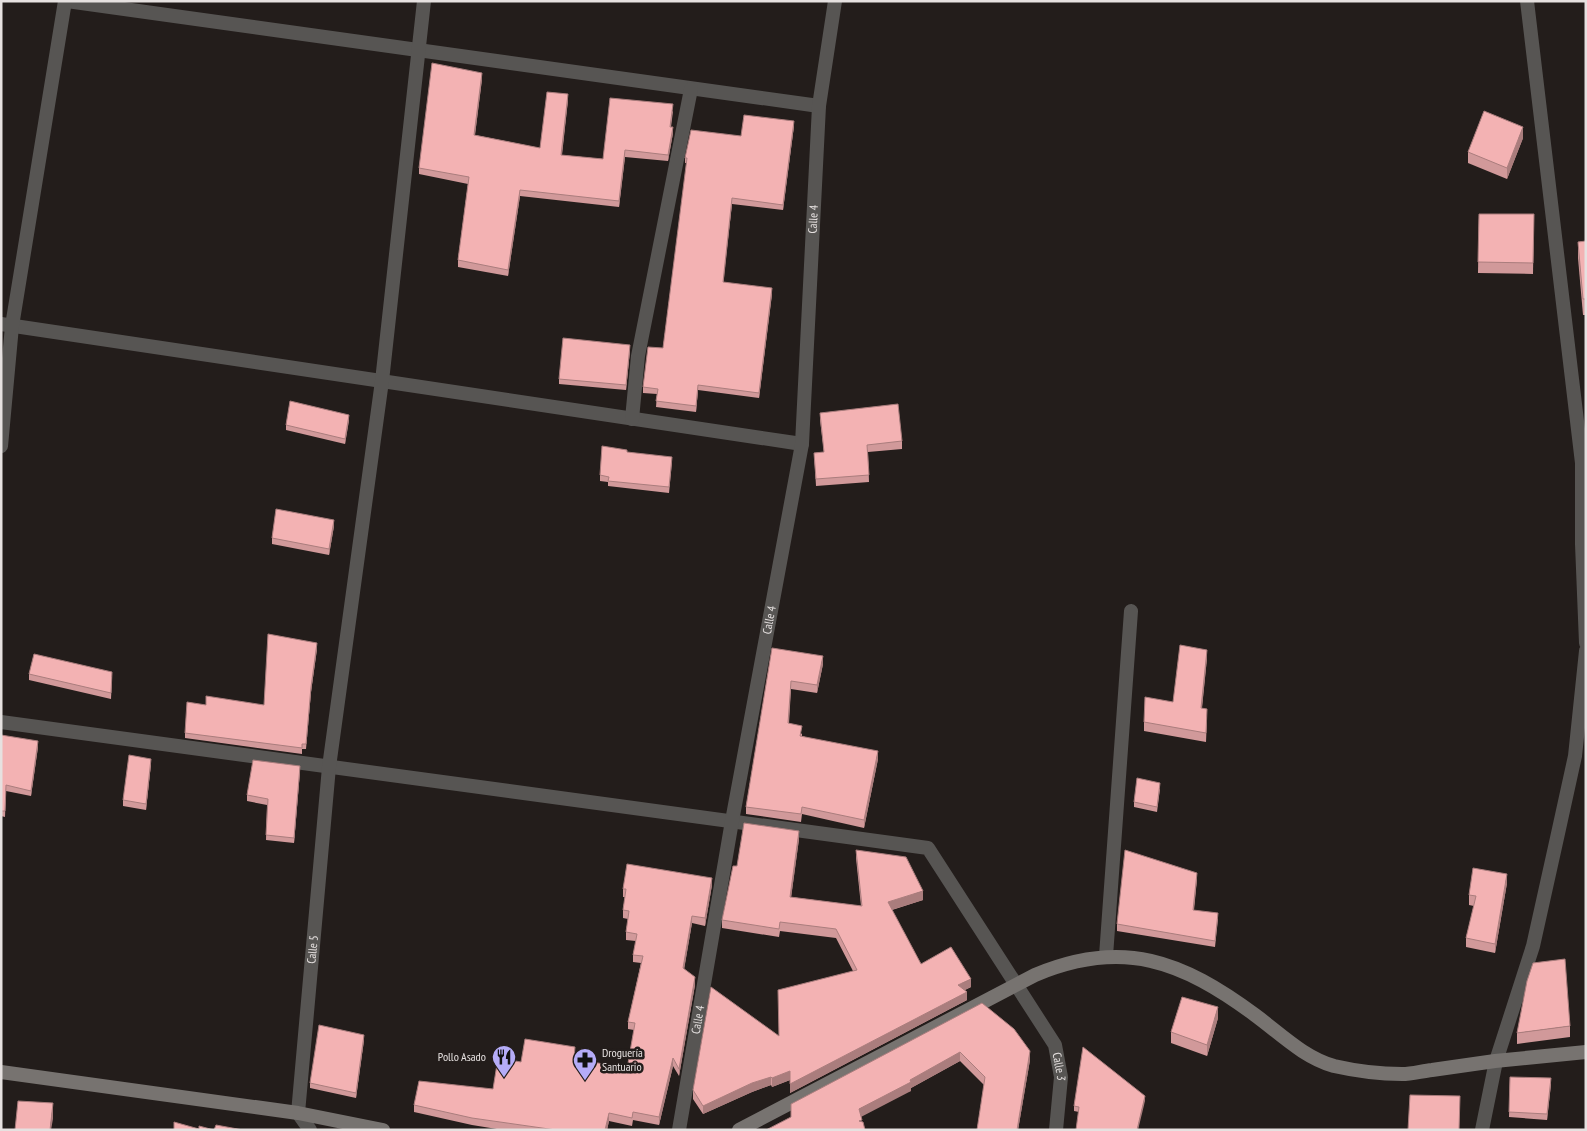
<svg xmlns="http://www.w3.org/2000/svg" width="1587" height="1131" font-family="'PT Sans Narrow',sans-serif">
	<rect width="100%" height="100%" fill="#231d1b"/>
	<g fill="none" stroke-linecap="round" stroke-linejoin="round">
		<g stroke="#575553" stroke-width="14">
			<path d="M 67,1 L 819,106"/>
			<path d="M 1527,1 L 1582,463 L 1582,544 L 1586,643"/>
			<path d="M 1,324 L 802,444"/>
			<path d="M 632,419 L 638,356 L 691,89"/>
			<path d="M 1,446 L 12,326 L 65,1"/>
			<path id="s1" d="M 1,722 L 928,848 L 1055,1045 L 1061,1077 L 1056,1130"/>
			<path d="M 1106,956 L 1131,611"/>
			<path id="s2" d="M 310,1130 L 298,1113 L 329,767 L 382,381 L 424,1"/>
			<path id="s3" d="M 679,1130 L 732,821 L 802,444 L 819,106 L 835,1"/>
			<path d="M 1482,1130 L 1496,1061 L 1533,946 L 1557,838 L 1575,756 L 1586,651"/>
		</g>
		<g stroke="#777370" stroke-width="14">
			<path d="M 1,1072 L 298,1113 L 383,1130"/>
			<path d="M 739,1130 L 1035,975 C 1123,938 1182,961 1255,1015 C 1281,1034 1303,1057 1334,1066 C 1356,1071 1379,1074 1402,1074 C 1412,1074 1422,1071 1432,1070 C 1453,1067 1474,1064 1495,1061 C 1526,1058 1556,1055 1586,1052"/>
		</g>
	</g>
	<g fill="#d1999a">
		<path d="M 482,79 L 475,135 L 540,148 L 568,100 L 562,155 L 603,159 L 673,111 L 671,127 L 673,133 L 668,161 L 625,157 L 619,207 L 520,196 L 508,276 L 458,267 L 458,260 L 468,184 L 419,174 L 419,168 Z"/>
		<path d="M 794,126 L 783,210 L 732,204 L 723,282 L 772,294 L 759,398 L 698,390 L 696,412 L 656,407 L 657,394 L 643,393 L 643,387 L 663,348 L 687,163 L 685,163 L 685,158 L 741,136 Z"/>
		<path d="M 1523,138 L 1507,179 L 1468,163 L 1468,152 Z"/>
		<path d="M 1479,214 L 1534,214 L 1533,274 L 1478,273 Z"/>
		<path d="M 1586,241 L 1586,315 L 1583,315 L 1578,258 L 1578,242 Z"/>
		<path d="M 630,350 L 626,390 L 559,384 L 559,379 Z"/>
		<path d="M 820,413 L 902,441 L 902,449 L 868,452 L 869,482 L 816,486 L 814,453 L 824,452 L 820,420 Z"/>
		<path d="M 349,420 L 345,444 L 286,430 L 286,425 Z"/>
		<path d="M 627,452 L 672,462 L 669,493 L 608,486 L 608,482 L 600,481 L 600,475 Z"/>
		<path d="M 334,526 L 329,555 L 272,544 L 272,538 Z"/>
		<path d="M 772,648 L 823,664 L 817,693 L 791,689 L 789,723 L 802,734 L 802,736 L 878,759 L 864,828 L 802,814 L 801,822 L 746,814 L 746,807 Z"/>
		<path d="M 317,649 L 311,692 L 306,749 L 302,749 L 302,754 L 185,738 L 185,733 L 206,705 L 264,705 Z"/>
		<path d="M 1207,658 L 1202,708 L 1207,718 L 1206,742 L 1144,731 L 1144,722 L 1173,702 Z"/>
		<path d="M 29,674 L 112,677 L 111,699 L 29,680 Z"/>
		<path d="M 1,735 L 38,747 L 31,796 L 6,791 L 5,817 L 1,816 Z"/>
		<path d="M 151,764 L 146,810 L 123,806 L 123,800 Z"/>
		<path d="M 300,771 L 294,843 L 266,840 L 267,805 L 247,801 L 247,795 Z"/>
		<path d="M 1160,789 L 1157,812 L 1134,807 L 1134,802 Z"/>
		<path d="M 799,839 L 791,897 L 861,906 L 856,858 L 856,850 L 923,900 L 892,910 L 921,964 L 971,987 L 965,990 L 967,1000 L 790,1093 L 790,1080 L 772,1087 L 771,1085 L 752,1092 L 703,1114 L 693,1099 L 693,1090 L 779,1035 L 853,971 L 836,938 L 780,931 L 779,937 L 722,928 L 722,920 L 737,866 Z"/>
		<path d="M 1197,879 L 1194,910 L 1218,919 L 1215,947 L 1117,931 L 1117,924 Z"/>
		<path d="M 1507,883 L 1495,953 L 1466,947 L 1466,938 L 1474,906 L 1469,905 L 1469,895 Z"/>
		<path d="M 712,885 L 705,926 L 692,923 L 684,969 L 695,985 L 679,1076 L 673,1066 L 659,1125 L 633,1120 L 632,1126 L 609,1121 L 607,1130 L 503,1130 L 472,1125 L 414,1112 L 414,1105 L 493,1089 L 521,1062 L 575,1055 L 575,1059 L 627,1069 L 634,1030 L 628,1029 L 628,1022 L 641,963 L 633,962 L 633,955 L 636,941 L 626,940 L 626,932 L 628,919 L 623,918 L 623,910 L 625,897 L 623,897 L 623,889 Z"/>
		<path d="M 982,1003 L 1030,1060 L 1018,1130 L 977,1130 L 984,1085 L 960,1061 L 911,1088 L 911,1091 L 791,1117 Z"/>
		<path d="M 1218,1018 L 1207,1056 L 1171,1043 L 1171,1032 Z"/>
		<path d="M 1570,1026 L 1570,1037 L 1517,1044 L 1517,1033 Z"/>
		<path d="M 364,1040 L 356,1098 L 310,1088 L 310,1083 Z"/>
		<path d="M 1510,1077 L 1551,1084 L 1547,1120 L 1509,1117 Z"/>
		<path d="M 1145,1101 L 1079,1112 L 1074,1111 L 1074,1106 Z"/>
	</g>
	<g fill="#aa7d7d">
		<path d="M 482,73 L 482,79 L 474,142 L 474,135 Z"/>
		<path d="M 568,94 L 568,100 L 561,161 L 561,155 Z"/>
		<path d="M 794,121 L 794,126 L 783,210 L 783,205 Z"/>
		<path d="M 673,127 L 673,133 L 668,161 L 668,155 Z"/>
		<path d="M 1523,127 L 1523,138 L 1507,179 L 1507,168 Z"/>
		<path d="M 625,150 L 625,157 L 619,207 L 619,201 Z"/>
		<path d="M 520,190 L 520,196 L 508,276 L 508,270 Z"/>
		<path d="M 732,198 L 732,204 L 723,288 L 723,282 Z"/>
		<path d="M 772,288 L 772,294 L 759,398 L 759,393 Z"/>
		<path d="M 630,345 L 630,350 L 626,390 L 626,385 Z"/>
		<path d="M 698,385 L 698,390 L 696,412 L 696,406 Z"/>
		<path d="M 349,415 L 349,420 L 345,444 L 345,439 Z"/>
		<path d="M 334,520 L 334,526 L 329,555 L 329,549 Z"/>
		<path d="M 317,643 L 317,649 L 311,692 L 306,749 L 311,687 Z"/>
		<path d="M 1207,650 L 1207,658 L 1201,716 L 1201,708 Z"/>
		<path d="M 823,656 L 823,664 L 817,693 L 817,685 Z"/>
		<path d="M 38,741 L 38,747 L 31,796 L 31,791 Z"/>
		<path d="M 878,751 L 878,759 L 864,828 L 864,820 Z"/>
		<path d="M 151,759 L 151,764 L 146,810 L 146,804 Z"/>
		<path d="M 300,766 L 300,771 L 294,843 L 294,838 Z"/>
		<path d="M 799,831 L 799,839 L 790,906 L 790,897 Z"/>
		<path d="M 1197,873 L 1197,879 L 1193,916 L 1193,910 Z"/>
		<path d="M 1507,874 L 1507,883 L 1495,953 L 1495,944 Z"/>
		<path d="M 712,878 L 712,885 L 705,926 L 705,918 Z"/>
		<path d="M 923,891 L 923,900 L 888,911 L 888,902 Z"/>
		<path d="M 692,916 L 692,923 L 683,976 L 683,968 Z"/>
		<path d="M 695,977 L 695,985 L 679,1076 L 679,1069 Z"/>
		<path d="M 971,979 L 971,987 L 958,993 L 958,985 Z"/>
		<path d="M 967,992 L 967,1000 L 790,1093 L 790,1084 Z"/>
		<path d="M 1218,1007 L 1218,1018 L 1207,1056 L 1207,1045 Z"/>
		<path d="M 364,1035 L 364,1040 L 356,1098 L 356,1093 Z"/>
		<path d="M 1030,1051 L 1030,1060 L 1018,1130 L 1017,1130 Z"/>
		<path d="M 960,1052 L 960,1061 L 911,1088 L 911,1091 L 859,1118 L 859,1109 L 910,1080 Z"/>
		<path d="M 673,1058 L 673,1066 L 659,1125 L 659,1117 Z"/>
		<path d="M 790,1071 L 790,1080 L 772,1087 L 772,1078 Z"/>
		<path d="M 771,1077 L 771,1085 L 752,1092 L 703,1114 L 703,1106 L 752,1083 Z"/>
		<path d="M 1551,1078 L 1551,1084 L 1547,1120 L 1547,1114 Z"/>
		<path d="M 1145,1096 L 1145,1101 L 1138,1130 L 1137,1130 Z"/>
		<path d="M 53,1103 L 53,1119 L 51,1130 L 50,1130 Z"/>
		<path d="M 609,1113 L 609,1121 L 607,1130 L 605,1130 Z"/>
	</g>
	<g fill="#f3b2b3" stroke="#aa7d7d">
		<path d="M 432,63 L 482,73 L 474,135 L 540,148 L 547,92 L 568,94 L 561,155 L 603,159 L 610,98 L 673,104 L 670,127 L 673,127 L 668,155 L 625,150 L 619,201 L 520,190 L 508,270 L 458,260 L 469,177 L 419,168 Z"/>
		<path d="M 1484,111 L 1523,127 L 1507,168 L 1468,152 Z"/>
		<path d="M 744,115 L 794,121 L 783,205 L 732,198 L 723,282 L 772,288 L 759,393 L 698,385 L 696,406 L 656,401 L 658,389 L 643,387 L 648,347 L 663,348 L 687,158 L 685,158 L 691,130 L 741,136 Z"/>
		<path d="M 1479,214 L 1534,214 L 1533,263 L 1478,262 Z"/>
		<path d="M 1586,241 L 1586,299 L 1583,299 L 1578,242 Z"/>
		<path d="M 563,338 L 630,345 L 626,385 L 559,379 Z"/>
		<path d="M 290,401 L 349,415 L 345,439 L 286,425 Z"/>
		<path d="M 898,404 L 902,441 L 867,445 L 869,475 L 816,479 L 814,453 L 824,452 L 820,413 Z"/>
		<path d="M 602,446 L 627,450 L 627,452 L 672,457 L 669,487 L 608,481 L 609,477 L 600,475 Z"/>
		<path d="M 276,509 L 334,520 L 329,549 L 272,538 Z"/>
		<path d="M 268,634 L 317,643 L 311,687 L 306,744 L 302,744 L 302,748 L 185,733 L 187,702 L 206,705 L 206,696 L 264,705 Z"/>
		<path d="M 1180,645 L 1207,650 L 1201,708 L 1207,709 L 1206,733 L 1144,722 L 1145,697 L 1173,702 Z"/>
		<path d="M 772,648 L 823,656 L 817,685 L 791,681 L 788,723 L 802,726 L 800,736 L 878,751 L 864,820 L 802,807 L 801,814 L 746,807 Z"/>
		<path d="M 34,654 L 112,672 L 111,693 L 29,674 Z"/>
		<path d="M 1,735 L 38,741 L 31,791 L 6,785 L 5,811 L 1,811 Z"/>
		<path d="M 129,755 L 151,759 L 146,804 L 123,800 Z"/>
		<path d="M 253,760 L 300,766 L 294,838 L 266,835 L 268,799 L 247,795 Z"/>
		<path d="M 1137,778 L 1160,783 L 1157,807 L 1134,802 Z"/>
		<path d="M 744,823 L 799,831 L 790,897 L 862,906 L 856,850 L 906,857 L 923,891 L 888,902 L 921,964 L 951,947 L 971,979 L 958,985 L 967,992 L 790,1084 L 790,1071 L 772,1078 L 771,1077 L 752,1083 L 703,1106 L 693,1090 L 711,987 L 779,1036 L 778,990 L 857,970 L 836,929 L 780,922 L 779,929 L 722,920 L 733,866 L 737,866 Z"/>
		<path d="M 1125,850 L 1197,873 L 1193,910 L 1218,913 L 1215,941 L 1117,924 Z"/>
		<path d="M 627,864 L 712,878 L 705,918 L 692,916 L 683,968 L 695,977 L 679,1069 L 673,1058 L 659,1117 L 633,1112 L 632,1118 L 609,1113 L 605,1130 L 556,1130 L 472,1118 L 414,1105 L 419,1081 L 493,1089 L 498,1058 L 521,1062 L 525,1039 L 575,1047 L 574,1058 L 627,1069 L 635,1023 L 628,1022 L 643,956 L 633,955 L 637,934 L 626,932 L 629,911 L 623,910 L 626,889 L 623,889 Z"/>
		<path d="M 1473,868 L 1507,874 L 1495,944 L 1466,938 L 1476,896 L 1469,895 Z"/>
		<path d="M 1565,959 L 1570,1026 L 1517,1033 L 1527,981 L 1533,963 Z"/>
		<path d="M 1182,997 L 1218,1007 L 1207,1045 L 1171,1032 Z"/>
		<path d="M 982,1003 L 1014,1029 L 1030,1051 L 1017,1130 L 977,1130 L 985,1077 L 960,1052 L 910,1080 L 911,1082 L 859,1109 L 862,1120 L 859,1121 L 863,1122 L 865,1130 L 766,1130 L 791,1117 L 791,1104 Z"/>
		<path d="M 319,1025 L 364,1035 L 356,1093 L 310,1083 Z"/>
		<path d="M 1083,1047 L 1145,1096 L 1137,1130 L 1076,1130 L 1079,1107 L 1074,1106 Z"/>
		<path d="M 1510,1077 L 1551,1078 L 1547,1114 L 1509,1112 Z"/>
		<path d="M 1410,1095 L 1460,1096 L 1459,1130 L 1408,1130 Z"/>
		<path d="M 18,1101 L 53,1103 L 50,1130 L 15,1130 Z"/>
		<path d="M 174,1122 L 199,1129 L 199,1126 L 214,1130 L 216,1125 L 243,1130 L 174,1130 Z"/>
	</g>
	<defs>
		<g id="restaurant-pin" transform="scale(1.25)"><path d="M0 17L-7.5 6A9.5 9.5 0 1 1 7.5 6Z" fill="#b5acf8" stroke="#231d1b"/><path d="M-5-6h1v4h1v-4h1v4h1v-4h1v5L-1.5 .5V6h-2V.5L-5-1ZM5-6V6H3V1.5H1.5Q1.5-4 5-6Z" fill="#111"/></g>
		<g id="pharmacy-pin" transform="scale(1.25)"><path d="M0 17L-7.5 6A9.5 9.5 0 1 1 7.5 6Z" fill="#b5acf8" stroke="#231d1b"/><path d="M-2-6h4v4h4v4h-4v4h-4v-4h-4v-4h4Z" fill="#111"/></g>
	</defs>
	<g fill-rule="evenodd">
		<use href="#restaurant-pin" x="504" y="1057"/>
		<use href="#pharmacy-pin" x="585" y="1060"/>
	</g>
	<g text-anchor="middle" stroke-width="5" stroke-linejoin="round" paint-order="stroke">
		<g font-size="12" fill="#e6e1e0" stroke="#231d1b">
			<text dy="4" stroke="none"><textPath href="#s3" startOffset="922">Calle 4</textPath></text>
			<text dy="4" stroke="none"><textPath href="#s3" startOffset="518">Calle 4</textPath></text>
			<text dy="4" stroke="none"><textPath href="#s2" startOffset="185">Calle 5</textPath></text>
			<text dy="4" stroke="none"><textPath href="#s3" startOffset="112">Calle 4</textPath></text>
			<text dy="4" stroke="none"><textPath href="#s1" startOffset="1192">Calle 3</textPath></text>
		</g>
		<g font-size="12" fill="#e6e1e0" stroke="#231d1b" text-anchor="start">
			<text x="602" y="1057">Droguería<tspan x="602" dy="14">Santuario</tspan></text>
			<text x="486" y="1061" text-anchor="end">Pollo Asado</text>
		</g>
	</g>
	<rect width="1587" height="1131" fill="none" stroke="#e6e1e0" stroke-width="5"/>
</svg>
